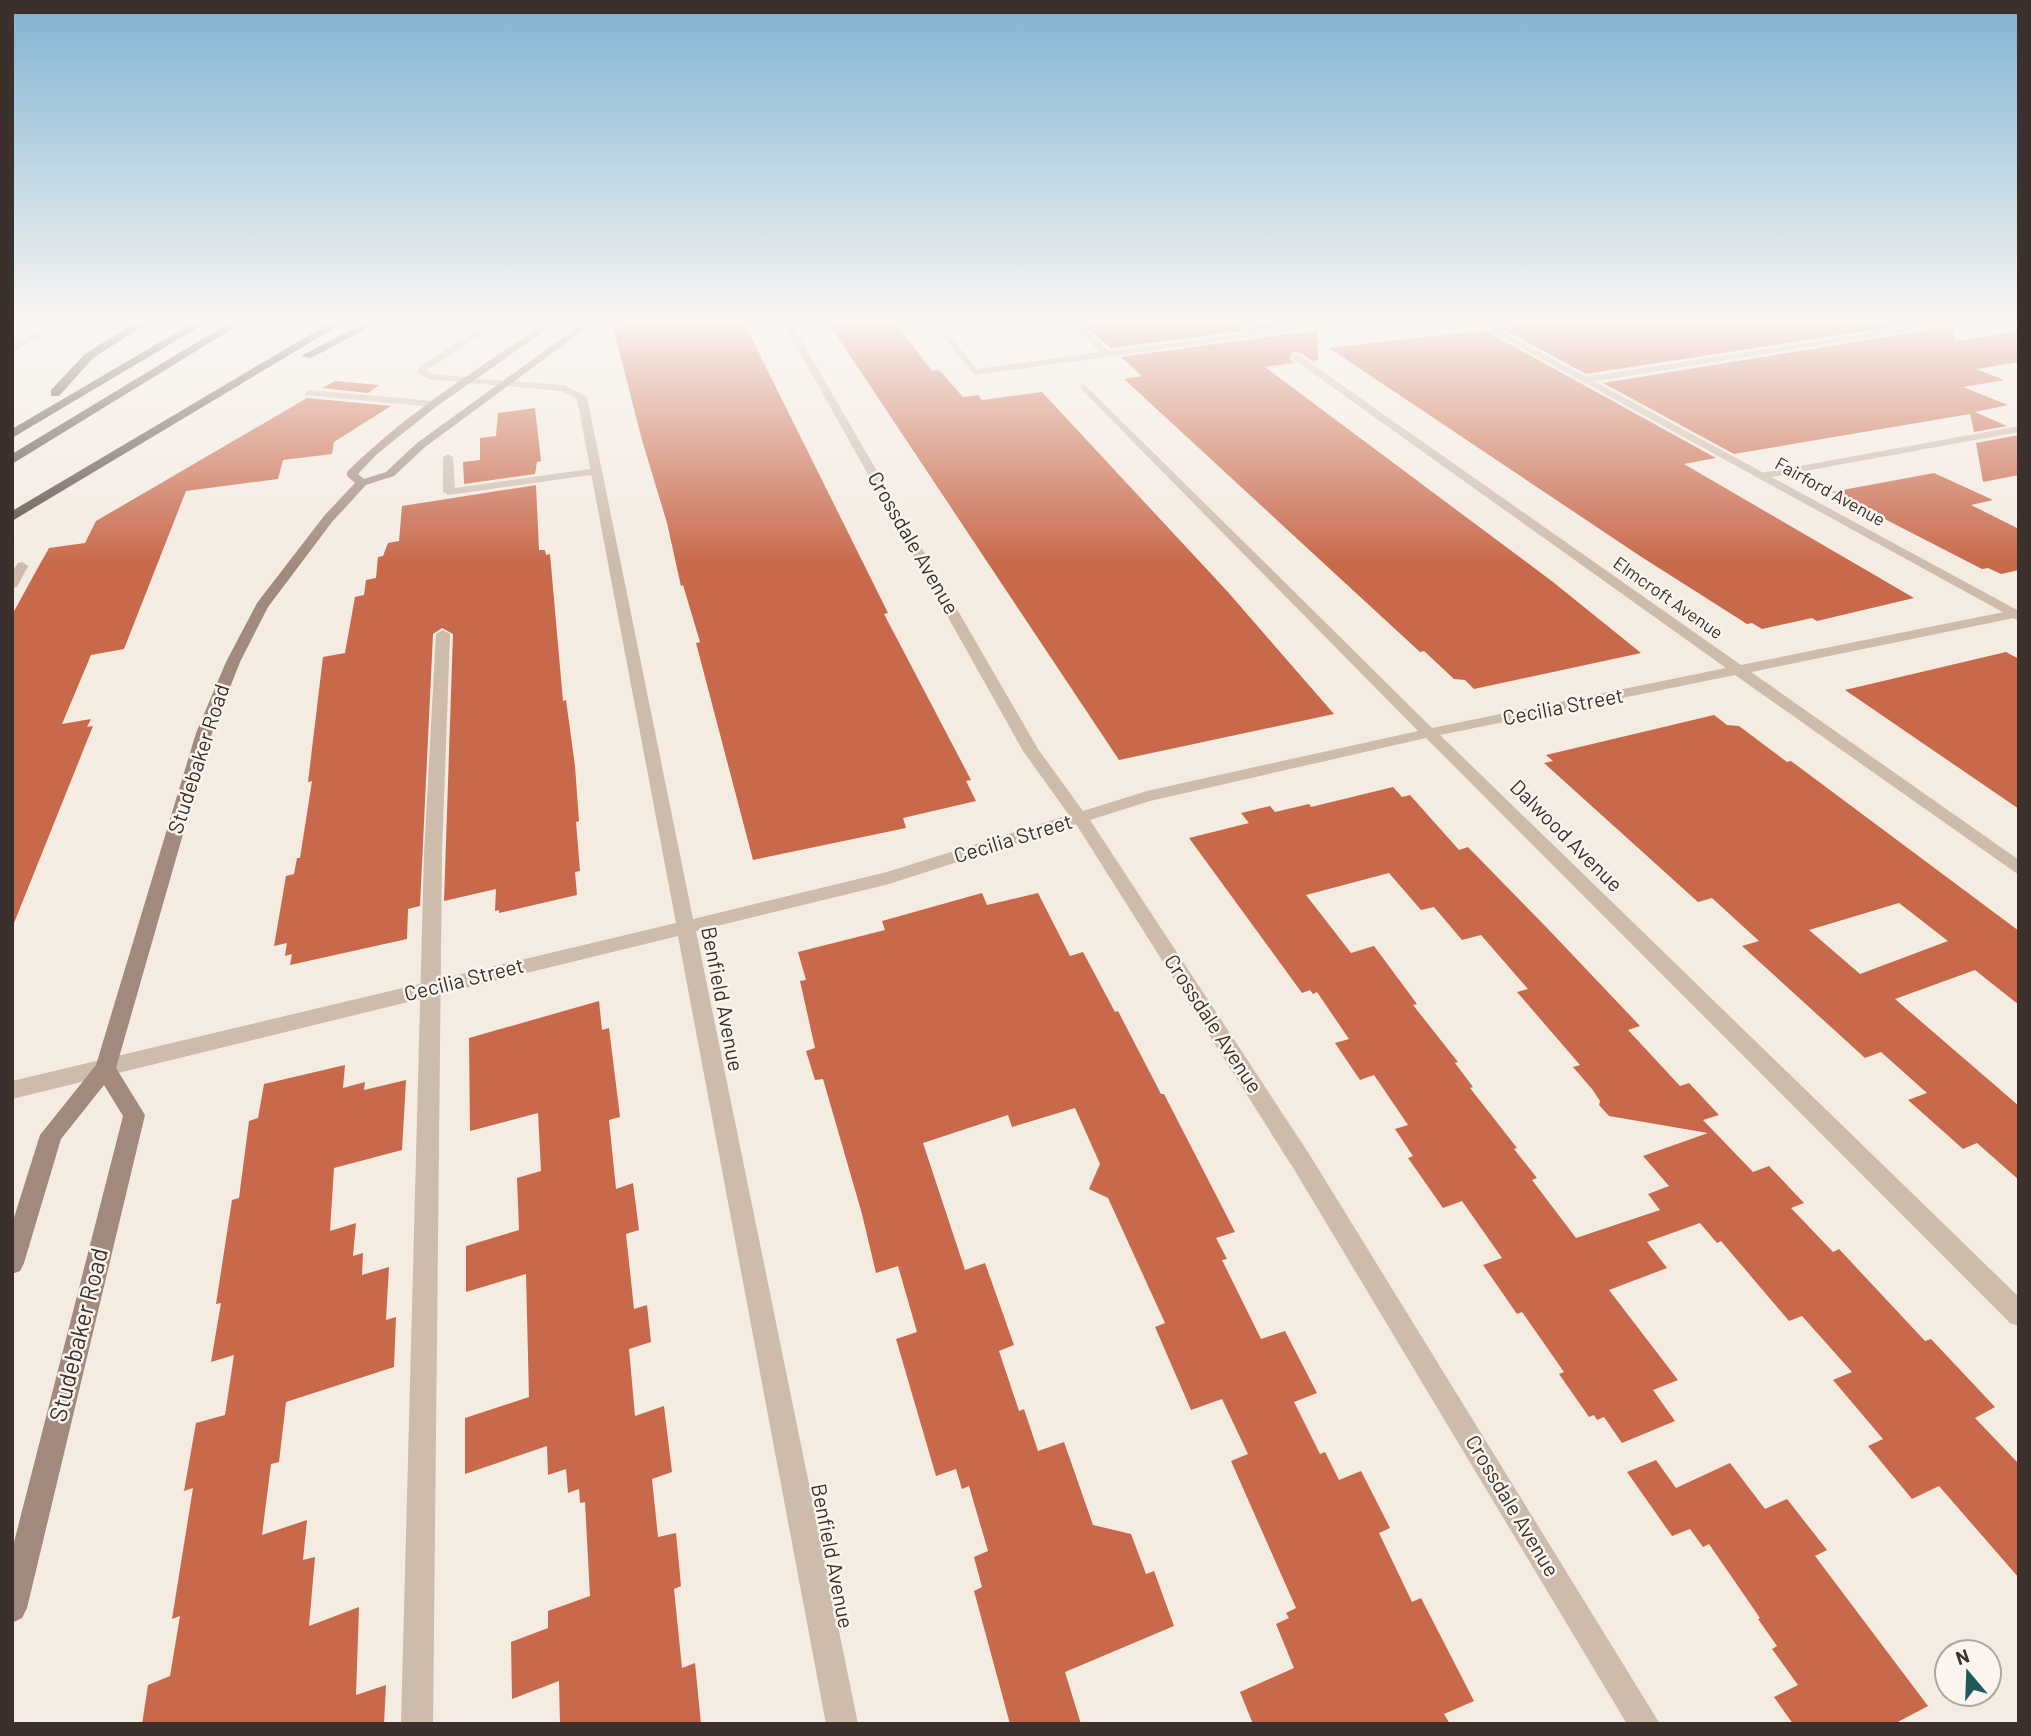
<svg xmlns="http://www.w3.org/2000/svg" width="2031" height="1736" font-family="Barlow,sans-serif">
	<rect width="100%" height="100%" fill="#f4ebe1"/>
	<g fill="#c8694b" fill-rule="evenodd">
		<path d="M 650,321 L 743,321 L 888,613 L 884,614 L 971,780 L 966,781 L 976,801 L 903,818 L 906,828 L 753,860 L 696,643 L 700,642 L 683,585 L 681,586 L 667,523 L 642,440 L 614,331 L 620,330 L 622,324 Z"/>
		<path d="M 827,321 L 895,322 L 932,371 L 939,370 L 963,397 L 978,395 L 982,400 L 1042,392 L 1227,591 L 1334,714 L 1119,760 Z"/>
		<path d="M 1080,321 L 1231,321 L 1243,331 L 1111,348 Z"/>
		<path d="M 1249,321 L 1316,321 L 1316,322 L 1260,329 Z"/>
		<path d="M 1552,321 L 1931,321 L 1586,374 L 1501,328 Z"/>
		<path d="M 1954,326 L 1955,341 L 2019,331 L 2019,362 L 1976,369 L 2004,380 L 1963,387 L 2008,405 L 1975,412 L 2007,426 L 1974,432 L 1970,414 L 1734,454 L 1603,383 Z"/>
		<path d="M 1317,330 L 1318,360 L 1312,361 L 1301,353 L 1293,352 L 1290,359 L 1294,363 L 1265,367 L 1553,582 L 1641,653 L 1474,689 L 1465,680 L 1454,679 L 1424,651 L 1420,652 L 1124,379 L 1142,376 L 1121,357 Z"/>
		<path d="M 1484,330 L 1716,458 L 1684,464 L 1914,598 L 1817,621 L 1812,618 L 1762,629 L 1752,623 L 1747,624 L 1640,556 L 1329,348 Z"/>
		<path d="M 335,381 L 379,385 L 368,393 L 322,388 Z"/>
		<path d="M 307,398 L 391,406 L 334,442 L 332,454 L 283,460 L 278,479 L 186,491 L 124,649 L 91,655 L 62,724 L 91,719 L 87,727 L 93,726 L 12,928 L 12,615 L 35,573 L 49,548 L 85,543 L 96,521 Z"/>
		<path d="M 535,408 L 541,461 L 537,462 L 535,474 L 464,484 L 463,462 L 480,460 L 480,438 L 496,436 L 498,413 Z"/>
		<path d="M 2019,435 L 2019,475 L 1983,482 L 1976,443 Z"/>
		<path d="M 1934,473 L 1993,500 L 1971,505 L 2019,529 L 2019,570 L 2001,574 L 1988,568 L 1982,569 L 1832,492 Z"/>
		<path d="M 536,485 L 539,550 L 545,550 L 546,555 L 550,554 L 563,701 L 566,700 L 575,766 L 579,821 L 576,822 L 580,871 L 575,872 L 577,895 L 499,913 L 499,910 L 495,911 L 496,889 L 444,901 L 453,634 L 442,628 L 433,634 L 420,906 L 408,909 L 407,939 L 290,965 L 292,954 L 285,956 L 287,943 L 274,946 L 286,876 L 294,874 L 297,858 L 300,858 L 312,781 L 308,782 L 323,657 L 345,653 L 355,597 L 364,595 L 366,580 L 376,578 L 378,557 L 383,556 L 388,543 L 399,541 L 402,506 Z"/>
		<path d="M 2006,652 L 2019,659 L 2019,809 L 1845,690 Z"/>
		<path d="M 1714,715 L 1727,725 L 1739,726 L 1787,762 L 1791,761 L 2019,931 L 2019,1005 L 1975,970 L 1895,999 L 2019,1106 L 2019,1180 L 1977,1143 L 1963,1149 L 1908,1100 L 1927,1093 L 1881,1052 L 1865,1058 L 1742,946 L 1759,941 L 1712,898 L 1698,902 L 1544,763 L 1553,761 L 1546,755 ZM 1899,903 L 1948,941 L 1860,974 L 1809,930 Z"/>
		<path d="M 1393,787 L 1402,797 L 1410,795 L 1459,850 L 1468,847 L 1548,929 L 1640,1026 L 1628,1030 L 1680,1086 L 1689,1083 L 1719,1115 L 1703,1120 L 1753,1172 L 1769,1166 L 1804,1203 L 1791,1208 L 1833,1252 L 1839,1249 L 1925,1341 L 1931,1339 L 1995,1407 L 1975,1418 L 2019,1464 L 2019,1578 L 1939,1486 L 1912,1499 L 1868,1446 L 1883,1439 L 1833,1380 L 1852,1372 L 1802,1316 L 1789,1321 L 1721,1241 L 1717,1243 L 1700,1223 L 1647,1242 L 1667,1268 L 1609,1290 L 1678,1380 L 1653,1390 L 1675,1421 L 1622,1443 L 1604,1417 L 1597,1420 L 1594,1415 L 1589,1417 L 1559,1374 L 1564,1372 L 1522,1312 L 1517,1314 L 1483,1265 L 1502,1258 L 1462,1201 L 1443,1208 L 1408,1158 L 1413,1156 L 1395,1129 L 1408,1125 L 1374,1075 L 1360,1080 L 1335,1043 L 1349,1039 L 1317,992 L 1313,994 L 1310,990 L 1302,993 L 1189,838 L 1249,823 L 1241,813 L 1270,806 L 1275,812 L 1309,804 L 1311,807 ZM 1389,873 L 1421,910 L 1434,907 L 1462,940 L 1481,935 L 1528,989 L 1517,992 L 1580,1065 L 1573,1067 L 1592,1089 L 1600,1101 L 1599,1105 L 1609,1116 L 1708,1133 L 1643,1156 L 1669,1186 L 1648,1194 L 1660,1210 L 1576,1238 L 1532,1180 L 1537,1178 L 1514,1149 L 1517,1148 L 1470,1088 L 1473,1087 L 1455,1063 L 1458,1062 L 1413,1005 L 1417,1004 L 1374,946 L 1351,953 L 1306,895 Z"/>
		<path d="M 982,893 L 987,905 L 1038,893 L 1070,956 L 1083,952 L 1115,1012 L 1118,1011 L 1161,1094 L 1164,1094 L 1235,1232 L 1216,1238 L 1227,1259 L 1222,1260 L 1261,1339 L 1285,1331 L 1317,1393 L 1294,1402 L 1320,1454 L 1325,1452 L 1339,1480 L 1361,1471 L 1390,1528 L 1379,1533 L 1412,1602 L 1421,1598 L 1474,1701 L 1444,1714 L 1450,1724 L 1253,1724 L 1240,1692 L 1294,1668 L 1276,1624 L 1289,1618 L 1286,1613 L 1296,1608 L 1231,1461 L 1248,1454 L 1222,1399 L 1191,1410 L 1155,1327 L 1165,1323 L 1108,1198 L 1089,1189 L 1100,1164 L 1075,1108 L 1012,1127 L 1008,1115 L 923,1143 L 965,1270 L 985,1263 L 1014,1345 L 999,1351 L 1019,1411 L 1024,1409 L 1038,1451 L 1064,1442 L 1093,1525 L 1131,1534 L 1146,1574 L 1154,1571 L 1174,1626 L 1065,1672 L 1081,1724 L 1010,1724 L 974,1591 L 982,1587 L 974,1557 L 988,1551 L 969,1486 L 962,1489 L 956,1469 L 936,1476 L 896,1339 L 917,1332 L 898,1266 L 876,1273 L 862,1214 L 823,1079 L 815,1080 L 806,1051 L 815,1048 L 800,981 L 806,980 L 798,952 L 885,930 L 882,921 Z"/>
		<path d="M 599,1001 L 602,1030 L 609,1028 L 620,1117 L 609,1120 L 616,1189 L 633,1183 L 639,1230 L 626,1234 L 634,1309 L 647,1305 L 651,1342 L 629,1349 L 635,1416 L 664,1406 L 672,1472 L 652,1479 L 658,1537 L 676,1533 L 681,1586 L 674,1589 L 682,1668 L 695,1663 L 701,1724 L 560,1724 L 559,1681 L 512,1699 L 511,1642 L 548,1628 L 548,1611 L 590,1596 L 585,1502 L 580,1503 L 579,1489 L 568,1493 L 566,1469 L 548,1475 L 547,1446 L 465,1474 L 465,1418 L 529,1397 L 526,1274 L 466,1292 L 466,1246 L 519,1230 L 517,1178 L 541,1171 L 538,1113 L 470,1131 L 469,1038 Z"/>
		<path d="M 345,1065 L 343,1088 L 365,1082 L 364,1090 L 406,1080 L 402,1150 L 334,1168 L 330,1231 L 356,1223 L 353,1256 L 363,1253 L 362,1275 L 389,1267 L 386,1320 L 396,1317 L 394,1367 L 286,1402 L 279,1462 L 271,1464 L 262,1535 L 307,1520 L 303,1560 L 315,1557 L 309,1626 L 359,1607 L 356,1695 L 386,1685 L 384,1724 L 142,1724 L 148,1685 L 170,1676 L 180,1616 L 172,1619 L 193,1488 L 184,1491 L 196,1423 L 225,1415 L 234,1355 L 211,1362 L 221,1303 L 216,1304 L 232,1200 L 239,1198 L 249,1121 L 258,1118 L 264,1084 Z"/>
		<path d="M 1656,1460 L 1676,1488 L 1730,1463 L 1765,1509 L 1787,1499 L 1827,1550 L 1815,1556 L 1928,1706 L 1894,1724 L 1793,1724 L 1774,1697 L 1798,1685 L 1772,1649 L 1777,1646 L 1758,1619 L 1760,1618 L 1709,1544 L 1703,1547 L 1690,1529 L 1672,1536 L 1627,1472 Z"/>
	</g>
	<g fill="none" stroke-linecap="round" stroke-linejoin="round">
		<g fill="#cdbbac" fill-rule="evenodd">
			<path d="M 929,321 L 938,321 L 977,369 L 1100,352 L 1067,321 L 1076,321 L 1109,351 L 1249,333 L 1234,321 L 1244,321 L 1259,332 L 1339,321 L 1364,321 L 975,375 Z"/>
			<path d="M 520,323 L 549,328 L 545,331 L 488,331 L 427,370 L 433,374 L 472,378 L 472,382 L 431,380 L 417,373 L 419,367 L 483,326 Z"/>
			<path d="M 310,390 L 433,401 L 438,404 L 433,407 L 306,395 L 306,391 Z"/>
			<path d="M 448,454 L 453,457 L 455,488 L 597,468 L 603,471 L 597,474 L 449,495 L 443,492 L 443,457 Z"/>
			<path d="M 22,562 L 28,566 L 17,587 L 12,588 L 12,572 L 18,563 Z"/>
			<path d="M 443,630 L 450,634 L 442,854 L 433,1724 L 401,1724 L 424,854 L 436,634 Z"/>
		</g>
		<g fill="#cdbbac" fill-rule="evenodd">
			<path d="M 56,321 L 67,321 L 12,353 L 12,346 Z"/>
			<path d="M 782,321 L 790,321 L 1038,749 L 1083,811 L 1147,791 L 1418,731 L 1081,389 L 1081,385 L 1084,384 L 1432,728 L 1726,668 L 1293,359 L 1293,355 L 1299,355 L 1741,665 L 2019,609 L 2019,617 L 1751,672 L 2019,860 L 2019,875 L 1735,675 L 1440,735 L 2019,1297 L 2019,1326 L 2010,1323 L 1426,738 L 1150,801 L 1090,820 L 1311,1157 L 1660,1724 L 1627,1724 L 1295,1171 L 1076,824 L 889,884 L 696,931 L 858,1724 L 826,1724 L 678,936 L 12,1099 L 12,1081 L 676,923 L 577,399 L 562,391 L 469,383 L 466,382 L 466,378 L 564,385 L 587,397 L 693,919 L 887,872 L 1069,815 L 1023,751 Z"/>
			<path d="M 1949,321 L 1971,321 L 1584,383 L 1579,380 L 1584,377 Z"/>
			<path d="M 2019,426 L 2019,432 L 1761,479 L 1755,476 L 1761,473 Z"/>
		</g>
		<path fill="#cdbbac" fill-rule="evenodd" d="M 1472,321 L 1483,321 L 2019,611 L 2019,621 Z"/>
		<path fill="#a18a7d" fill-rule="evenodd" d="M 549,321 L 559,321 L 437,406 L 377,454 L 358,474 L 364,479 L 386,472 L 417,443 L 586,321 L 596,321 L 425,447 L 394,476 L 366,485 L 332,522 L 268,607 L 240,662 L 212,733 L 116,1068 L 145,1115 L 27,1608 L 22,1618 L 12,1623 L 12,1550 L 123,1116 L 104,1085 L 61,1139 L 24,1263 L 20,1271 L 12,1274 L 12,1224 L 40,1135 L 96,1065 L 196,733 L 226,662 L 257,603 L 324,516 L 355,483 L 347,476 L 347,472 C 407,412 479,368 549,321 Z"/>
		<g fill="#5c4a42" fill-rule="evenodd">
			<path d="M 138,321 L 151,321 L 93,358 L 59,396 L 51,396 L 51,390 L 85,354 Z"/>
			<path d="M 196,321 L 209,321 L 12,438 L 12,429 Z"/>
			<path d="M 232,321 L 245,321 L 12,464 L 12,454 Z"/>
			<path d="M 333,321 L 346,321 L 12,521 L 12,511 Z"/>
			<path d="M 368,321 L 381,321 L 311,358 L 301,356 Z"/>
		</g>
	</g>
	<linearGradient id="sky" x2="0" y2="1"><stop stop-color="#7eb2d2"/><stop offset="0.57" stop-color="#faf6f2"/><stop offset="1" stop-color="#faf6f2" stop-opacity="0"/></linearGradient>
	<rect width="2031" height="564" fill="url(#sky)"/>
	<g text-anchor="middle" stroke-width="5" stroke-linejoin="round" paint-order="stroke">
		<g font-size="18" fill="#3b302b" stroke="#fbf5ee">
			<text transform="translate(1830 492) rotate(29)" y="6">Fairford Avenue</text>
			<text transform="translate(1668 598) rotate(35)" y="6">Elmcroft Avenue</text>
		</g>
		<g font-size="21" fill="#3b302b" stroke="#fbf5ee">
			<text transform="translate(913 543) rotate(60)" y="7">Crossdale Avenue</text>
			<text transform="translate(1563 707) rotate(-11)" y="7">Cecilia Street</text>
			<text transform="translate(199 759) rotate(-72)" y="7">Studebaker Road</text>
			<text transform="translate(1566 836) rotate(45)" y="7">Dalwood Avenue</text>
			<text transform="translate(1013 839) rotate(-17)" y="7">Cecilia Street</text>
			<text transform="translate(464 980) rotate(-14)" y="7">Cecilia Street</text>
			<text transform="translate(722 999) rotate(79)" y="7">Benfield Avenue</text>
			<text transform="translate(1213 1024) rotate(57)" y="7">Crossdale Avenue</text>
			<text transform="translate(1512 1506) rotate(59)" y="7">Crossdale Avenue</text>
			<text transform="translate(832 1556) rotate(79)" y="7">Benfield Avenue</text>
		</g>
		<g font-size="24" fill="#3b302b" stroke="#fbf5ee">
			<text transform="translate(79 1335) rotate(-76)" y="8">Studebaker Road</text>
		</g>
	</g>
	<rect width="2031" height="1736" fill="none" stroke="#3b302b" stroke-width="28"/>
	<g transform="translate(1968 1673) rotate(341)"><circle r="33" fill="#fbf5ee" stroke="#aea6a0" stroke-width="2"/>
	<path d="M0-5L12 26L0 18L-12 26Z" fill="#1f5a5e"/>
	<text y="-10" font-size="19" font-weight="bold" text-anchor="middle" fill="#3b302b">N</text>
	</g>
</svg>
